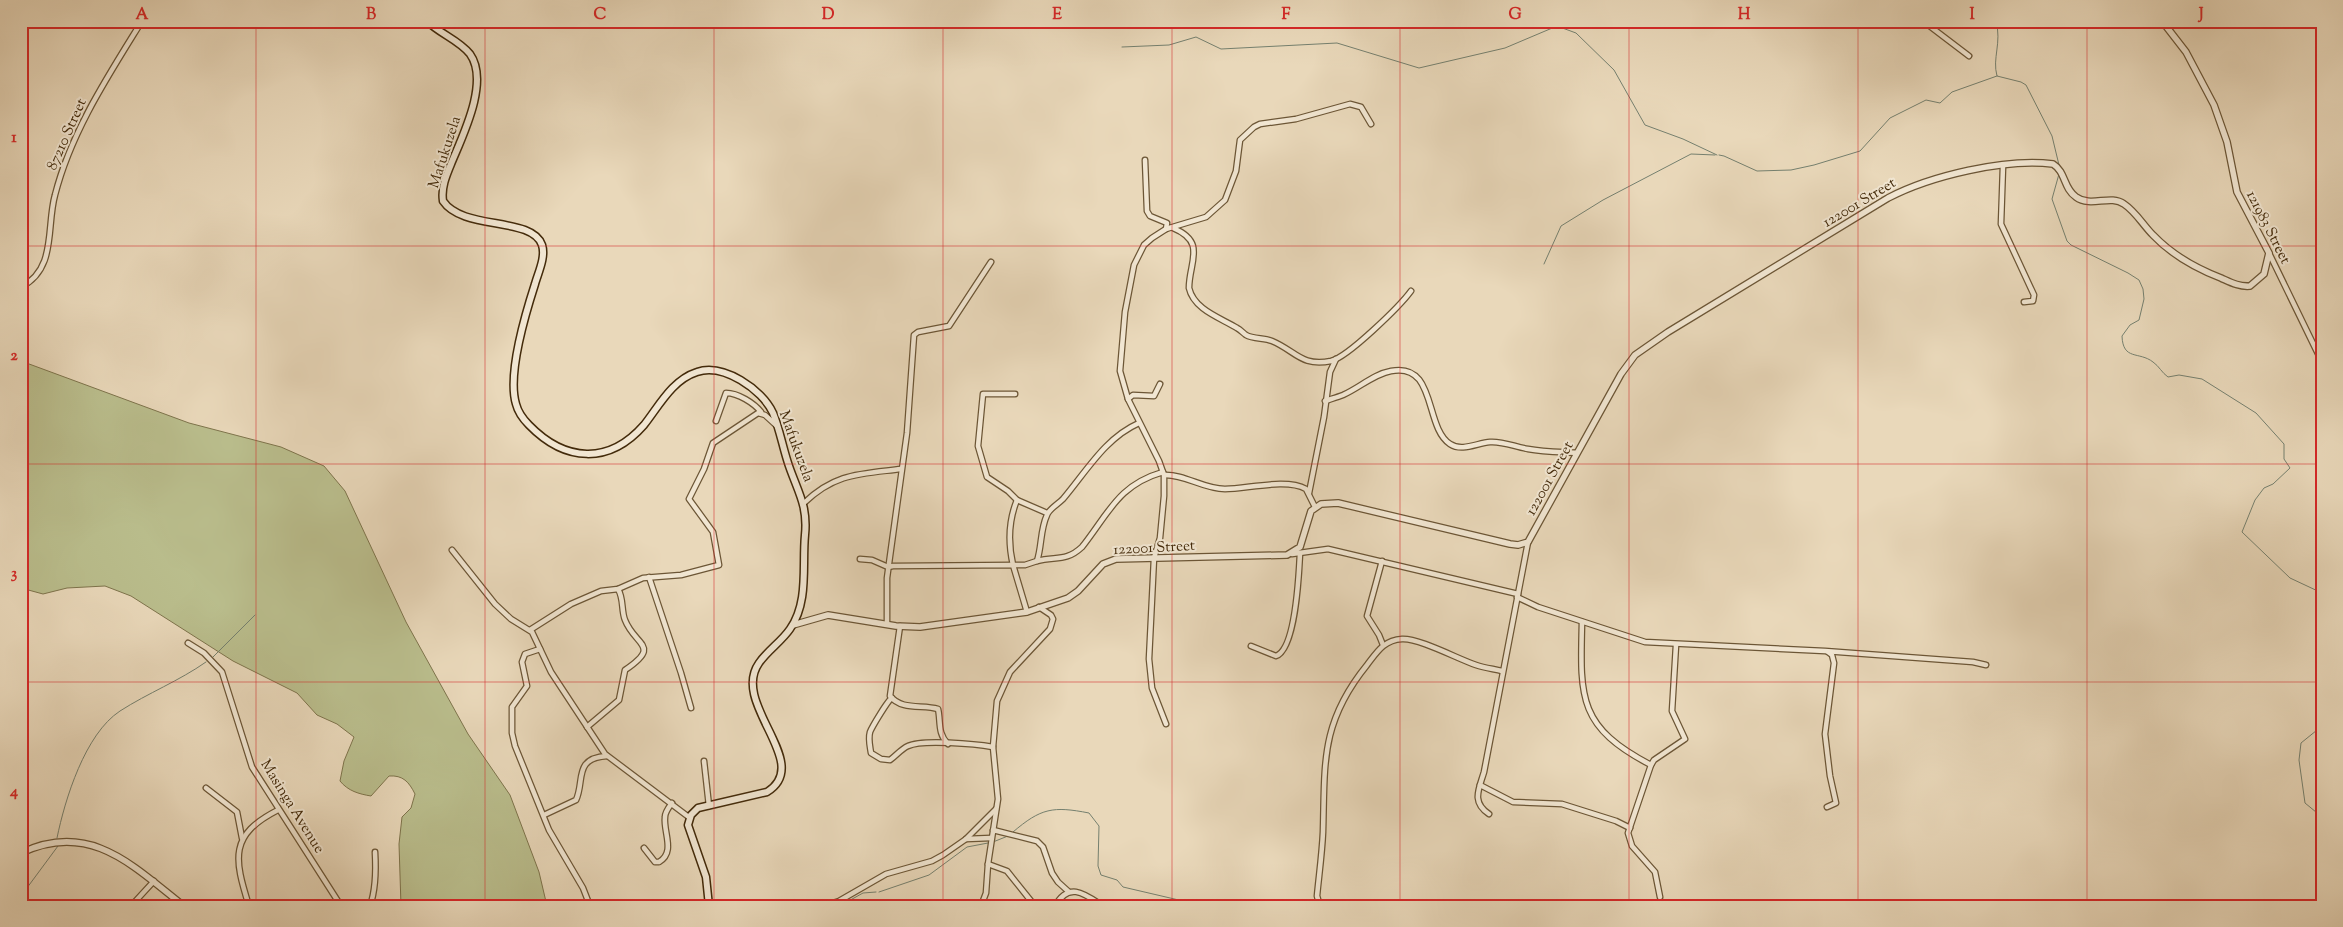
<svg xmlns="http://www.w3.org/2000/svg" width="2343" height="927" font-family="'Sorts Mill Goudy',serif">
	<rect width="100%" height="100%" fill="#e9d8ba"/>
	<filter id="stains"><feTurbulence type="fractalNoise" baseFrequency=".004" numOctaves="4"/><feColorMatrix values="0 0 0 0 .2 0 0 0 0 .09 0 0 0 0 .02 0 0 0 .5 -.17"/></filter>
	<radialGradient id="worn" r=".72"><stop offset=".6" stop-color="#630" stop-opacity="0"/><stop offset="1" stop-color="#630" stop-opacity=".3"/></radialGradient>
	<path fill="#babe8d" stroke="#7e744c" d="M 21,361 L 189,423 L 281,447 L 324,466 L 345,491 L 406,622 L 468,734 L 510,795 L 539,872 L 547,906 L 401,906 L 399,844 L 402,817 L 411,808 L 415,794 C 409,782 403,775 389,776 L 371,796 C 359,794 348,791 340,781 L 344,761 L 354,737 L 337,724 L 317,715 L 297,693 L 233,661 L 131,596 L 105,586 L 67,588 L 43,594 L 21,588 Z"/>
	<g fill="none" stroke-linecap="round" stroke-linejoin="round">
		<g stroke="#75806f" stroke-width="1">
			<path d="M 1996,21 C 2002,43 1992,58 1997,76 L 2021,82 L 2026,85 L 2052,136 L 2059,165"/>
			<path d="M 1122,47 L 1169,45 L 1196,37 L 1221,49 L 1337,43 L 1419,68 L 1505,48 L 1557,26 L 1576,33 L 1614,70 L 1645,125 L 1683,139 L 1717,155"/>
			<path d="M 1719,155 L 1724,156 L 1757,171 L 1791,170 L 1814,165 L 1860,151 L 1890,118 L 1926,100 L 1940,103 L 1952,92 L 1997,76"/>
			<path d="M 2059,174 L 2052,199 L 2067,241 L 2071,245 L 2128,273 L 2139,280 L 2143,289 L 2144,299 L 2139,320 L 2130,325 L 2122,336 C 2123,361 2139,351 2153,362 C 2159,366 2162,373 2168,377 L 2179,375 L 2202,379 L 2256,413 L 2284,444 L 2284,459 L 2290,468 L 2273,484 L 2264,488 L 2255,500 L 2242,532 L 2290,578 L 2322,593"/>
			<path d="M 1544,264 L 1561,226 L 1603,200 L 1691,154 L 1715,155"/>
			<path d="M 213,657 L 255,615"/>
			<path d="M 2322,726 L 2301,743 L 2299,760 L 2305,803 L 2322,817"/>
			<path d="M 1013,832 C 1041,808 1053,806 1089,813 L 1099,826 L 1098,866 L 1101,875 L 1117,880 L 1123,887 L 1183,901 L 1192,906"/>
			<path d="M 57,838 C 65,799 85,734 120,711 C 148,693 179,681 206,662"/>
			<path d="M 993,842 L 1008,836"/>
			<path d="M 879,892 L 929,875 L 967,847 L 988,843"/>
			<path d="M 21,896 L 58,846"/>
			<path d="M 845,903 L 863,893 L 876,892"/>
		</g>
		<g stroke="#6c5636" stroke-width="7">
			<g id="minor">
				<path d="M 1923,21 L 1969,56"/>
				<path d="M 1145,160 L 1147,211 L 1150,216 L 1167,223 L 1166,229"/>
				<path d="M 2003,166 L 2001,224 L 2034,295 L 2033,301 L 2024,302"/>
				<path d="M 1173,228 C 1207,242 1189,262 1189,288 C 1194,310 1221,318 1237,328 C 1241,330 1243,333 1246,335 C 1253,339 1264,338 1272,341 C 1296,351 1301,367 1331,361 C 1348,357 1400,306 1411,291"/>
				<path d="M 2269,253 L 2322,362"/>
				<path d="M 21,287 C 57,269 46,227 55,195 C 71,132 108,76 142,21"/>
				<path d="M 1015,394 L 983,394 L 978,446 L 987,477 L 1008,491 L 1017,500 L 1047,513"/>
				<path d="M 1128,399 L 1133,395 L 1154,396 L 1160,384"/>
				<path d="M 1325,401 C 1331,399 1338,397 1343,395 C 1359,388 1374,374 1391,371 C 1437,362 1424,427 1450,444 C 1462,452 1477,443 1490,442 C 1503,441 1515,447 1528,449 C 1544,452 1561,452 1577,453"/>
				<path d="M 716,421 L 726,393 C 738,393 754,403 761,412"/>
				<path d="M 1164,475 C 1185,474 1203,489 1225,489 C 1247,489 1286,478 1306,489 L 1315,507"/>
				<path d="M 1309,493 L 1324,417 L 1330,372 L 1336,359"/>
				<path d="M 1017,500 C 1008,522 1008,543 1013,565 L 1025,565 L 1037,561 C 1042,546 1040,530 1047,515 C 1049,509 1058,504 1063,499 C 1086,472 1105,438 1139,423"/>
				<path d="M 804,503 C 835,473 860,474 901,469"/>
				<path d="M 452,550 L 495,604 L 511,619 L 532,632 L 551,672 L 605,754 L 690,818"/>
				<path d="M 1292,554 L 1328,549 L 1518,594"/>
				<path d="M 860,559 L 872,560 L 888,567 L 893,566 L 1013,565 L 1027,612"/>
				<path d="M 1037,561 C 1056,556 1066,562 1082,547 C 1109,513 1118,485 1163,472"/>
				<path d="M 1382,561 L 1367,616 L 1379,635 L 1383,645"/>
				<path d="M 649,577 L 681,673 L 691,708"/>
				<path d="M 1517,597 L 1538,607 L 1645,642 L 1825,651 L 1973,662 L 1986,665"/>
				<path d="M 1582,622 C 1580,698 1578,727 1651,765"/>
				<path d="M 887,624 L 887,578 L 907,433 L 914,335 L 918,332 L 949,326 L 991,262"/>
				<path d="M 900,626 L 890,696 C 902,711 923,704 938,709 C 941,721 937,733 948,744"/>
				<path d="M 530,630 L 571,604 L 601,591 L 618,589 L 643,578 L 681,575 L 719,565 L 713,532 L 689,499 L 704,469 L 713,443 L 758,413 L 765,415 L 777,426"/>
				<path d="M 188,643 L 204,653 L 222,672 L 252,767 L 341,906"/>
				<path d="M 1251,646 L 1276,656 C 1296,649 1299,572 1300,553"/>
				<path d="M 540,649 L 525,654 L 522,662 L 527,686 L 512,707 L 512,733 L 515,746 L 549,830 L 583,888 L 590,906"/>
				<path d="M 892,698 C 888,700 872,727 870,732 C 868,739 870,746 871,753 L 881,759 L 890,760 C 896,756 901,749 908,746 C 922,739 976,744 993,747"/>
				<path d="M 21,701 L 23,702"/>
				<path d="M 1166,724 L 1152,688 L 1149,659 L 1154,558 L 1160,538 L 1164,496 L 1164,475 L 1159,461 L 1128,399 L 1120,371 L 1125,312 L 1134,265 L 1144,245 L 1152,238 L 1166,229 L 1206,217 L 1225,200 L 1236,171 L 1240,140 L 1254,127 L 1260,124 L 1296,119 L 1350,104 L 1361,107 L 1371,124"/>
				<path d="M 587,727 L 619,700 L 625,670 C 662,645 635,646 625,620 C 621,610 624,599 618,589"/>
				<path d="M 704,761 L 709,806"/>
				<path d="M 1480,785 L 1513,802 L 1562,804 L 1616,821 L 1630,828"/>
				<path d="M 206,788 L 237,812 L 242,838"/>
				<path d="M 1827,807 L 1836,803 L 1830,776 L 1825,734 L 1834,663 L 1832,655 L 1828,652"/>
				<path d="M 1489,814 C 1471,802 1479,789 1484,772 L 1528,542"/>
				<path d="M 544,815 L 576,800 C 585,781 573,758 607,756"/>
				<path d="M 993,830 L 1037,841 L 1043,847 L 1052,873 L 1058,882 L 1069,892"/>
				<path d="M 966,839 L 991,838"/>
				<path d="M 644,848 L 655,862 L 659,862 C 676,852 663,832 665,817 C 665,812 669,807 672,803"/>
				<path d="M 988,864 L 1007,871 L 1035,906"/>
				<path d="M 1660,897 L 1655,872 L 1632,846 L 1628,833 L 1651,765 L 1654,760 L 1685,739 L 1672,711 L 1676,645"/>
				<path d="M 131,906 L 154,881"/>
				<path d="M 249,906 C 234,858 229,835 278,810"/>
				<path d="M 370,906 C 376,889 376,869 375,852"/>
				<path d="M 823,906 L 839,901 L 886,874 L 932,861 L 943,855 L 966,839 L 996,809"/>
				<path d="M 981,906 L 986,893 L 988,864 L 998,799 L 993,747 L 997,701 L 1010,672 L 1050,629 L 1053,619 L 1051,615 L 1039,607"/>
				<path d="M 1055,906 C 1069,881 1085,894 1103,906"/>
				<path d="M 1320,906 L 1317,896 C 1319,875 1322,854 1323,832 C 1325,763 1320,723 1367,665 C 1377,652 1384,640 1402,639 C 1419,638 1458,659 1476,665 C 1485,668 1494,669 1502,671"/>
			</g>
		</g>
		<g stroke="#6c5636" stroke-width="8">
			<g id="tertiary">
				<path d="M 793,625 L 828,615 L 896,626 L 920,627 L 1027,612 L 1068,598 L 1078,591 L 1103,564 L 1116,559 L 1287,555 L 1300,547 L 1311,511 L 1321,504 L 1338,503 L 1510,544 L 1518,545 L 1528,542 L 1621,374 L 1635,355 L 1668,332 L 1888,198 C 1930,176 2005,158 2053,164 C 2066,172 2063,188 2076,197 C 2091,208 2110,194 2124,204 C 2136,212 2143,225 2153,235 C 2172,255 2195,268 2221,278 C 2230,282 2239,287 2250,286 L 2264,274 L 2269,253 L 2237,192 L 2227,142 L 2214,105 L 2186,52 L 2162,21"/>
				<path d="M 21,853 C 90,820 133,866 184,906"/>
			</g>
		</g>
		<g stroke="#432a0a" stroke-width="9">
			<path id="secondary" d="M 427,21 C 440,34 459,40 470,54 C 490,82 462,137 451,164 C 446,176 441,188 443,201 C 463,231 532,216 542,245 C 546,257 538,273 535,284 C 525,315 507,374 516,404 C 518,412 523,419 529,425 C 565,462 609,465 644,425 C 659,406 672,380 697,372 C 723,363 762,389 773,413 C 780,430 783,449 789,466 C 798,492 808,506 805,535 C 802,566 809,602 790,629 C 781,642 768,650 759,663 C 730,704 814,763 767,792 L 698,808 L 691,815 L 688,825 L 706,877 L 709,906"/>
		</g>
		<use href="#minor" stroke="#f1e6d2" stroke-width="4.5"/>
		<use href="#tertiary" stroke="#f1e6d2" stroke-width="5.5"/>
		<use href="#secondary" stroke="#f1e6d2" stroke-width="6"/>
	</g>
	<path fill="none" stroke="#d62828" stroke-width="1" stroke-opacity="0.55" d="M 256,21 L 256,906M 485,21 L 485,906M 714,21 L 714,906M 943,21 L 943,906M 1172,21 L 1172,906M 1400,21 L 1400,906M 1629,21 L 1629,906M 1858,21 L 1858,906M 2087,21 L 2087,906M 21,246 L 2322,246M 21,464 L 2322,464M 21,682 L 2322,682"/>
	<g text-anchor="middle" stroke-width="4" stroke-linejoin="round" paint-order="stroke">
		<g font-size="15" fill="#432a0a" stroke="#f1e6d2">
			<text transform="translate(66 134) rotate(-66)" y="5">87210 Street</text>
			<text transform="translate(444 152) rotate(-72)" y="5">Mafukuzela</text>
			<text transform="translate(1859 202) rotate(-31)" y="5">122001 Street</text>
			<text transform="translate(2269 227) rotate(63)" y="5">121983 Street</text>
			<text transform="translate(797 446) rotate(70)" y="5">Mafukuzela</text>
			<text transform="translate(1549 478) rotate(-61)" y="5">122001 Street</text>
			<text transform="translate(1154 547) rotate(-3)" y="5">122001 Street</text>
			<text transform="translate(293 806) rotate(58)" y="5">Masinga Avenue</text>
		</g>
	</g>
	<rect width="2343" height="927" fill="none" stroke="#e9d8ba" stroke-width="55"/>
	<rect x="28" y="28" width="2288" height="872" fill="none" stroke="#d62828" stroke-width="2"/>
	<g font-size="16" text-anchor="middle" font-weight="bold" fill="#d62828">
		<text x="142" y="19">A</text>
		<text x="371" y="19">B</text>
		<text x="600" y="19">C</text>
		<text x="828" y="19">D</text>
		<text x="1057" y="19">E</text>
		<text x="1286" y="19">F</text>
		<text x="1515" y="19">G</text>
		<text x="1744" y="19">H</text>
		<text x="1972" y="19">I</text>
		<text x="2201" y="19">J</text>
		<text x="14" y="142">1</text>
		<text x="14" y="360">2</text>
		<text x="14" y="578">3</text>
		<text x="14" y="796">4</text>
	</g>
	<rect width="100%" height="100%" filter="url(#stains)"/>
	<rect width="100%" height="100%" fill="url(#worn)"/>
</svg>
